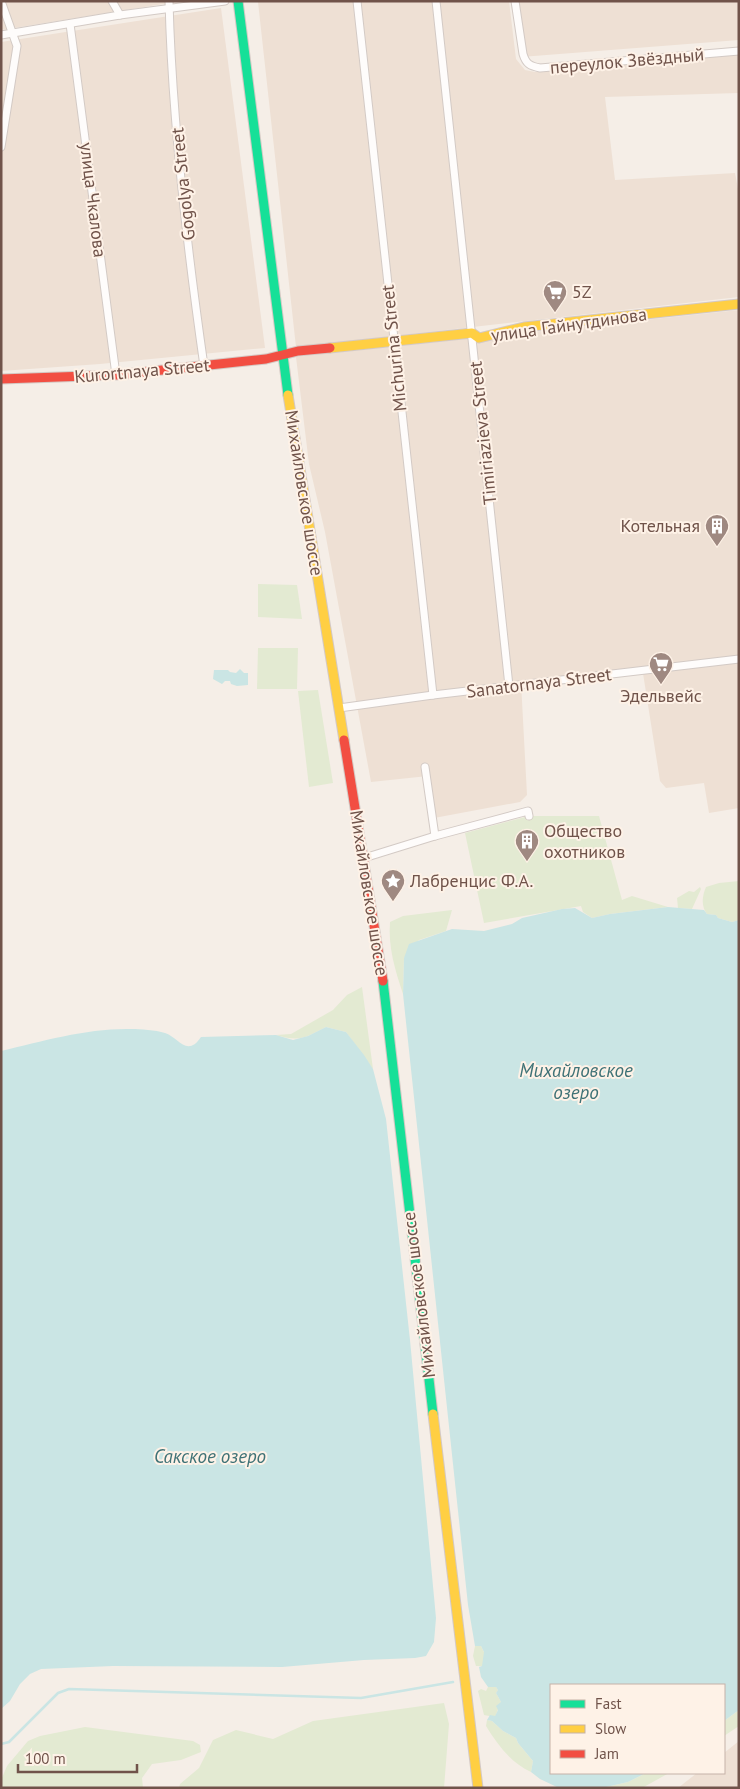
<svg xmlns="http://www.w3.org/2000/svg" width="740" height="1789" font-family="'PT Sans',sans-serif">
	<rect width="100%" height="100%" fill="#f5eee7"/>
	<g fill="#eee0d4">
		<path d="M 1,1 L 182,1 L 1,30 Z"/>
		<path d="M 267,1 L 509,1 L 516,59 L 525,70 L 535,72 L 739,54 L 739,93 L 605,97 L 615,180 L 735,173 L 739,194 L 739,297 L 296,347 L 258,2 Z"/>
		<path d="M 516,1 L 739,1 L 739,40 L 521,57 Z"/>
		<path d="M 221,8 L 265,348 L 100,364 L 1,371 L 1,42 Z"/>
		<path d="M 739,310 L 739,808 L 709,813 L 704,783 L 666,788 L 660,781 L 642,667 L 521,682 L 527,795 L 520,802 L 434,818 L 428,776 L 371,782 L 325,532 L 309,464 L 296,357 Z"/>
		<path d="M 739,1741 L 739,1788 L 678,1788 L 697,1773 L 724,1773 L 724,1753 Z"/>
	</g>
	<g fill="#e3ead2">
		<path d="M 258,584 L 297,585 L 302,619 L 258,617 Z"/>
		<path d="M 258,648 L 298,648 L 297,689 L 257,689 Z"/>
		<path d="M 318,690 L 333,783 L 309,787 L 298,691 Z"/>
		<path d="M 529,816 L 599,816 L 622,900 L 632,896 L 668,907 L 610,914 L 592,918 L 583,912 L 581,906 L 484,923 L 465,833 Z"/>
		<path d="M 739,881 L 739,920 L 732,922 L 718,918 L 716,915 L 707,914 C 701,906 702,896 706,887 L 719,883 Z"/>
		<path d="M 700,887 L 701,889 L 692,909 L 678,908 L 677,898 L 689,891 L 694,892 Z"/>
		<path d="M 452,910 L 446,931 L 419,940 L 404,958 L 403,994 C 395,970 388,947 390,922 L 403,916 Z"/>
		<path d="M 362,987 L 373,1069 L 346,1032 L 326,1027 C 305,1038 300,1042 276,1035 L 291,1034 L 333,1010 L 347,995 Z"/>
		<path d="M 475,1646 L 481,1646 L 484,1652 L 485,1666 L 476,1666 L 473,1656 Z"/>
		<path d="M 488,1687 L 496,1687 L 498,1690 L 496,1693 L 501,1702 L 495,1717 L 484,1715 L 478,1691 L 481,1689 L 486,1691 Z"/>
		<path d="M 444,1703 L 449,1724 L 444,1788 L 179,1788 L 180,1784 L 199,1768 L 213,1740 L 236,1730 L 273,1739 L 313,1721 Z"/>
		<path d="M 739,1710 L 739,1726 L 724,1736 L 724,1721 Z"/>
		<path d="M 487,1720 L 492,1721 L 503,1731 L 516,1738 L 518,1743 L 533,1761 L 531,1772 C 511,1763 497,1744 486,1726 Z"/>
		<path d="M 85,1727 L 193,1741 L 200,1745 L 201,1752 L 181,1760 L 152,1764 L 142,1778 L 143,1788 L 1,1788 L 1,1780 L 7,1766 L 28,1741 L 40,1736 Z"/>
		<path d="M 646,1773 L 669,1773 L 642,1788 L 602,1788 L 628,1782 Z"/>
	</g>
	<g fill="#cae5e4">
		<path d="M 240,669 L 244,673 L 248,673 L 248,685 L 237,686 L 231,684 L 230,681 L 225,681 L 222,684 L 213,679 L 214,670 L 228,670 L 230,672 L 236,673 Z"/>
		<path d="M 668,907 L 704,910 L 707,914 L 716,915 L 718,918 L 732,922 L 739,920 L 739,1710 L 724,1721 L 724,1685 L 551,1685 L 551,1773 L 646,1773 L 628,1782 L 602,1788 L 559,1788 L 540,1779 L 531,1772 L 533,1761 L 518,1743 L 516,1738 L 503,1731 L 492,1721 L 487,1720 L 490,1715 L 495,1716 L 498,1710 L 496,1706 L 501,1702 L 496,1693 L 498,1690 L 496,1687 L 488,1687 L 481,1677 L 479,1667 L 482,1666 L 484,1652 L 481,1646 L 475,1646 L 468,1605 L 403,994 L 404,958 L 409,944 L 452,929 L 484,931 L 512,924 L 522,918 L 562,909 L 575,908 L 592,918 L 610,914 Z"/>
		<path d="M 326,1027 L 346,1032 L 364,1055 L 373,1069 L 386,1119 L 410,1340 L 436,1618 L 434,1642 L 426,1656 L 415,1658 L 364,1660 L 282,1667 L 113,1666 L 41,1669 L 30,1674 L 20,1684 L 10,1701 L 1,1709 L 1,1051 C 43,1041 88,1028 131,1029 C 141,1029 155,1030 165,1033 C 178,1037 187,1058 201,1037 L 276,1035 L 293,1040 L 308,1036 Z"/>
	</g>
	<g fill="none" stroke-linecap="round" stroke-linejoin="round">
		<path stroke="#cae5e4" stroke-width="2.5" d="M 1,1744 L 9,1742 L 58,1693 L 69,1689 L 361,1698 L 453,1682"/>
		<g stroke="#d3cac5" stroke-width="9">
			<g id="street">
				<path d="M 1,1 L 17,46 L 1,147"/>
				<path d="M 112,1 L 120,15"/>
				<path d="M 169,1 C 172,122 187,247 204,366"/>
				<path d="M 357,1 L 433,695"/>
				<path d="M 436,1 L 509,686"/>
				<path d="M 515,1 L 523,54 C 526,64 530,66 540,68 L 739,51"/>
				<path d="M 70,24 L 116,375"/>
				<path d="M 1,35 L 120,15 L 225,1"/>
				<path d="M 339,708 L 433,695 L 739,659"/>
				<path d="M 425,767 L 435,836"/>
				<path d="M 364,858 L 435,836 L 528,811 L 529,816"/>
			</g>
		</g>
		<g stroke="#d4c9c4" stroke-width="11">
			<g id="fast">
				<path d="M 238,1 L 288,395"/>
				<path d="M 383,981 L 433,1414"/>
			</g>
		</g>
		<g stroke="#d4c9c4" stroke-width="11">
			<g id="slow">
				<path d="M 330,348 L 472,333 L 479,338 L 524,327 L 739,304"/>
				<path d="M 288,395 L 344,740"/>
				<path d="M 433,1414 L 478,1788"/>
			</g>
		</g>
		<g stroke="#d4c9c4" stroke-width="11">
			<g id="jam">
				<path d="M 1,379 L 116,375 L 266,359 L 298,351 L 330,348"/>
				<path d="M 344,740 L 383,981"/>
			</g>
		</g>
		<use href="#street" stroke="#fefcfb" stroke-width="7"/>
		<use href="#fast" stroke="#16e098" stroke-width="9"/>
		<use href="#slow" stroke="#ffcf43" stroke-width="9"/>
		<use href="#jam" stroke="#f24e42" stroke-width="9"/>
	</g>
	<defs>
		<g id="supermarket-pin" transform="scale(1.25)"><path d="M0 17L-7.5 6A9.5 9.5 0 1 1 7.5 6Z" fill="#9f8981" stroke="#fef2e7"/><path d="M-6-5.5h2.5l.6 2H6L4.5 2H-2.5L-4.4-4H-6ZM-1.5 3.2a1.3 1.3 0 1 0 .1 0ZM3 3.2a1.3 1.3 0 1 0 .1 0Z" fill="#fff"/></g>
		<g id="building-pin" transform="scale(1.25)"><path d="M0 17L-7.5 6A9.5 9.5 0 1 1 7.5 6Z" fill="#9f8981" stroke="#fef2e7"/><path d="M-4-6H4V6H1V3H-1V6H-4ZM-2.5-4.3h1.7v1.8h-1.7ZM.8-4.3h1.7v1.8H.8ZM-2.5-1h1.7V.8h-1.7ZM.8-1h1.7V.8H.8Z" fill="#fff"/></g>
		<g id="sight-pin" transform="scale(1.25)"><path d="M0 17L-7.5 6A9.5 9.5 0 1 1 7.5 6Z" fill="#9f8981" stroke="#fef2e7"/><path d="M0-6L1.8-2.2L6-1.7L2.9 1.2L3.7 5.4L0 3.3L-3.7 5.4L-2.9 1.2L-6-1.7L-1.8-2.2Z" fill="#fff"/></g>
	</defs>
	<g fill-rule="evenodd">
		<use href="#supermarket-pin" x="555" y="292"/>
		<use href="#building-pin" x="717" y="526"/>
		<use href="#supermarket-pin" x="661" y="664"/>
		<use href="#building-pin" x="527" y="841"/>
		<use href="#sight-pin" x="393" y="881"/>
	</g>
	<g text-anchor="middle" stroke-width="4" stroke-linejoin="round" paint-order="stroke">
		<g font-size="18" fill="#70534a" stroke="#fef2e7">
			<text transform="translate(627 61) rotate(-5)" y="6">переулок Звёздный</text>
			<text transform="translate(183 184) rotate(-96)" y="6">Gogolya Street</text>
			<text transform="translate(93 200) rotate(83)" y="6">улица Чкалова</text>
			<text transform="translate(569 325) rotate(-8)" y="6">улица Гайнутдинова</text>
			<text transform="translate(394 348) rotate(-96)" y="6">Michurina Street</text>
			<text transform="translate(142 371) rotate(-5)" y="6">Kurortnaya Street</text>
			<text transform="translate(483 433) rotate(-96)" y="6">Timiriazieva Street</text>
			<text transform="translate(304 493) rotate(81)" y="6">Михайловское шоссе</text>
			<text transform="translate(539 683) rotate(-7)" y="6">Sanatornaya Street</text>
			<text transform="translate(369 893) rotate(81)" y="6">Михайловское шоссе</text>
			<text transform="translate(419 1295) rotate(-97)" y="6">Михайловское шоссе</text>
		</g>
		<g font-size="18" fill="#70534a" stroke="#fef2e7" text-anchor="start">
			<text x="572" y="298">5Z</text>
			<text x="700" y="532" text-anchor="end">Котельная</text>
			<text x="661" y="702" text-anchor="middle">Эдельвейс</text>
			<text x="544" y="837">Общество<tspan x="544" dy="21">охотников</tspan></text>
			<text x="410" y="887">Лабренцис Ф.А.</text>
		</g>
		<g font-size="19" font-style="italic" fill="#3f7276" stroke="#fef2e7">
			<text x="576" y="1077">Михайловское<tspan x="576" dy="22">озеро</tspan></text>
			<text x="210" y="1463">Сакское озеро</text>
		</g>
	</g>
	<rect width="740" height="1789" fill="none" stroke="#70534a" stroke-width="5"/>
	<rect x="550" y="1684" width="175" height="90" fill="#fef2e7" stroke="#c5b2a8"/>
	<rect x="560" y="1700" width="25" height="8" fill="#16e098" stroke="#c5b2a8"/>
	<text x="595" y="1709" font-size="15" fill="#70534a">Fast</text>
	<rect x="560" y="1725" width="25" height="8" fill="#ffcf43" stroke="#c5b2a8"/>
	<text x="595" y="1734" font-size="15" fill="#70534a">Slow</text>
	<rect x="560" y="1750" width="25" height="8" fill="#f24e42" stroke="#c5b2a8"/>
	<text x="595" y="1759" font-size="15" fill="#70534a">Jam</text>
	<path d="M18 1764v8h119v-8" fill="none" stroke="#70534a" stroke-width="2.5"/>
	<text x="25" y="1764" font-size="15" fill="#70534a" stroke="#fef2e7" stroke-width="4" paint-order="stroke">100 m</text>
</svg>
